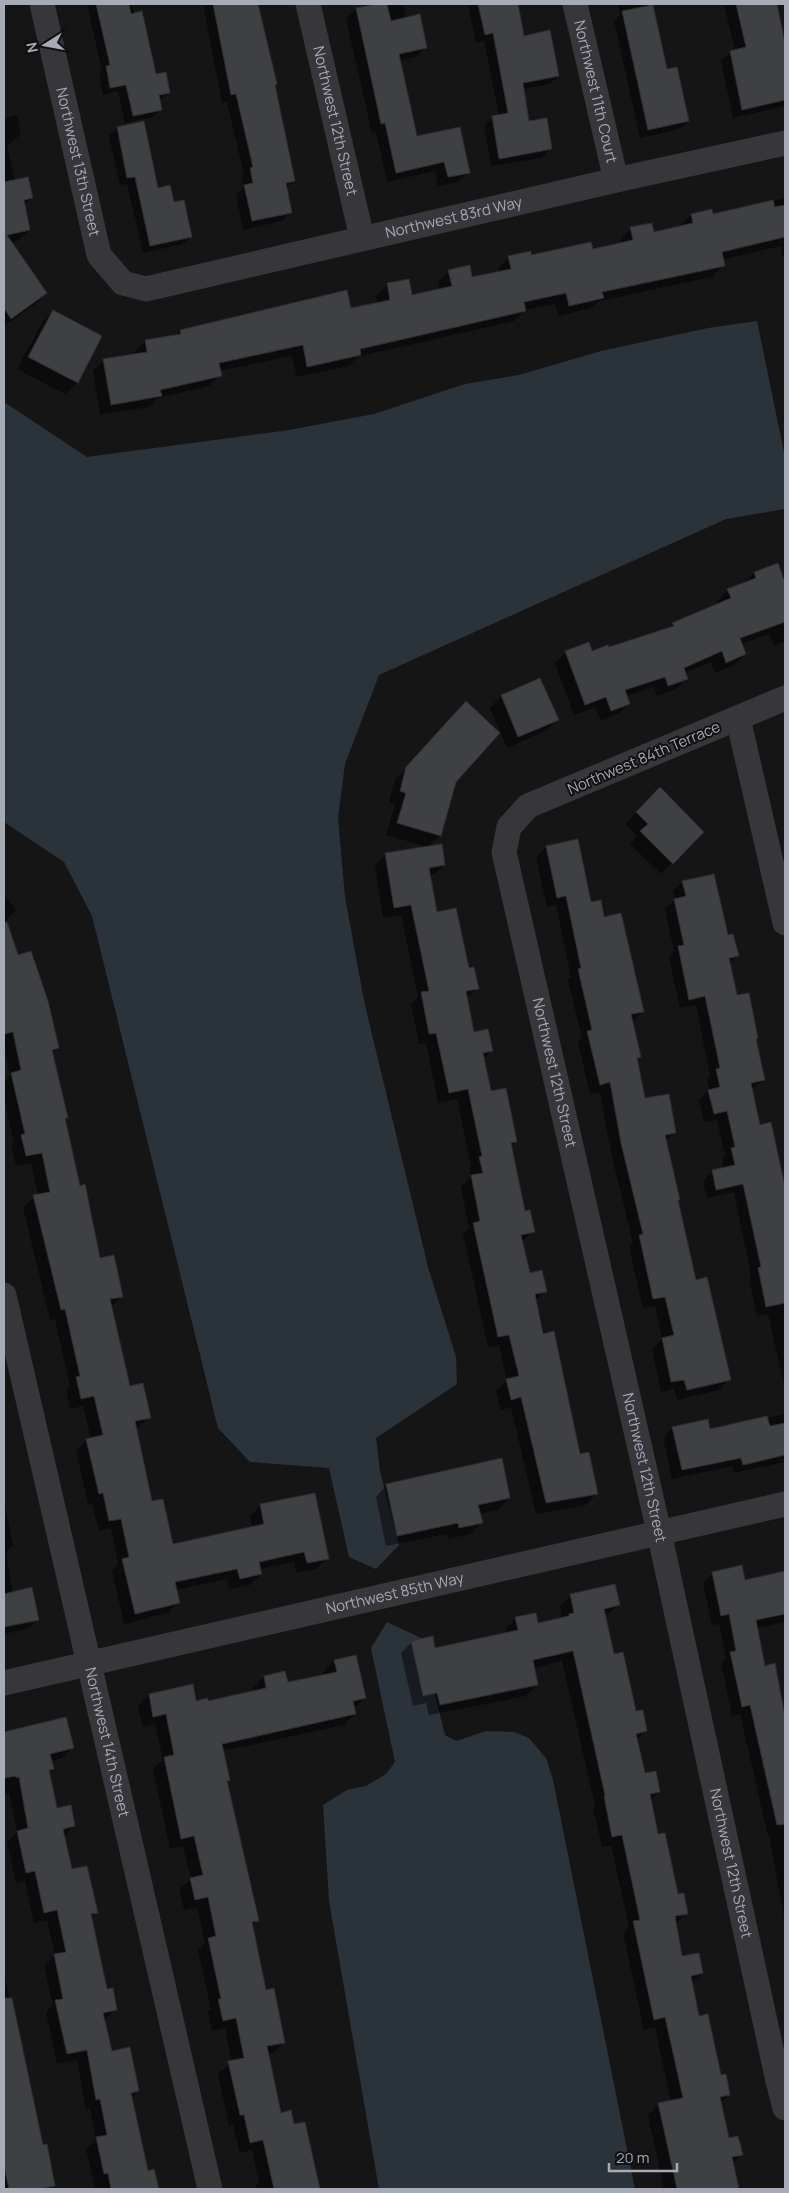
<svg xmlns="http://www.w3.org/2000/svg" width="789" height="2193" font-family="Manrope,sans-serif">
	<rect width="100%" height="100%" fill="#151516"/>
	<g fill="#2b333a">
		<path d="M 757,321 L 785,457 L 785,509 L 726,519 L 379,675 L 345,764 L 338,818 L 345,897 L 364,1001 L 428,1267 L 456,1357 L 457,1384 L 376,1438 L 380,1471 L 399,1545 L 376,1569 L 349,1557 L 329,1468 L 250,1462 L 218,1428 L 92,916 L 64,862 L 4,822 L 4,402 L 87,457 L 289,430 L 374,414 L 465,384 L 519,375 L 601,351 L 708,328 Z"/>
		<path d="M 387,1622 L 421,1638 L 445,1735 L 456,1741 L 486,1731 L 514,1732 L 529,1738 L 546,1758 L 553,1780 L 635,2189 L 379,2189 L 329,1901 L 323,1805 L 347,1790 L 366,1786 L 386,1774 L 395,1762 L 371,1648 Z"/>
	</g>
	<g fill="#0007" fill-rule="evenodd">
		<path d="M 87,4 L 131,4 L 155,75 L 169,93 L 159,101 L 161,109 L 153,117 L 125,123 L 118,91 L 103,95 L 99,75 L 102,71 Z"/>
		<path d="M 203,4 L 258,4 L 276,83 L 274,86 L 293,181 L 286,188 L 291,212 L 282,221 L 243,230 L 236,195 L 244,187 L 241,178 L 244,175 L 227,102 L 222,103 Z"/>
		<path d="M 362,4 L 403,4 L 406,18 L 426,47 L 416,57 L 399,61 L 416,138 L 468,172 L 459,182 L 438,186 L 435,171 L 387,182 L 376,132 L 372,133 L 346,19 L 356,9 L 363,8 Z"/>
		<path d="M 468,4 L 516,4 L 523,37 L 558,76 L 550,84 L 523,89 L 528,122 L 550,149 L 542,158 L 491,166 L 484,126 L 493,118 L 499,116 L 484,41 L 476,43 Z"/>
		<path d="M 618,4 L 652,4 L 666,70 L 688,121 L 679,129 L 640,138 L 614,21 L 620,15 Z"/>
		<path d="M 724,4 L 777,4 L 783,40 L 785,40 L 785,106 L 733,118 L 721,61 L 731,52 L 735,51 Z"/>
		<path d="M 17,115 L 21,134 L 7,146 L 15,181 L 31,198 L 24,205 L 29,230 L 18,241 L 10,242 L 46,293 L 35,304 L 4,326 L 4,118 Z"/>
		<path d="M 143,123 L 157,189 L 191,237 L 183,244 L 143,253 L 127,184 L 120,185 L 109,136 L 117,128 Z"/>
		<path d="M 785,198 L 785,257 L 783,258 L 781,246 L 722,260 L 723,266 L 712,277 L 599,301 L 591,308 L 558,316 L 555,304 L 525,310 L 514,321 L 357,357 L 349,366 L 297,377 L 292,356 L 219,371 L 220,375 L 209,386 L 158,398 L 149,407 L 100,415 L 93,371 L 104,360 L 135,355 L 134,352 L 145,341 L 175,336 L 180,331 L 350,310 L 378,304 L 376,296 L 387,285 L 412,296 L 440,290 L 438,282 L 449,271 L 471,279 L 499,273 L 498,268 L 509,257 L 592,251 L 621,244 L 620,240 L 631,229 L 653,233 L 680,226 L 691,215 L 712,215 ZM 449,277 L 451,277 L 454,292 L 452,292 Z"/>
		<path d="M 53,311 L 101,337 L 77,383 L 65,394 L 17,369 L 42,323 Z"/>
		<path d="M 754,573 L 785,575 L 785,641 L 774,646 L 769,634 L 741,644 L 745,654 L 734,665 L 715,673 L 711,662 L 684,673 L 686,679 L 675,690 L 657,696 L 654,687 L 626,696 L 629,704 L 618,714 L 601,721 L 595,707 L 574,715 L 555,663 L 566,652 L 591,653 L 608,649 L 667,629 L 673,624 L 718,604 L 717,601 L 728,590 L 743,584 Z"/>
		<path d="M 539,680 L 557,720 L 546,731 L 507,748 L 490,708 L 501,696 Z"/>
		<path d="M 455,715 L 455,781 L 440,835 L 428,847 L 386,835 L 395,804 L 389,802 L 395,780 Z"/>
		<path d="M 660,789 L 703,832 L 661,874 L 630,844 L 637,836 L 625,824 Z"/>
		<path d="M 546,847 L 603,918 L 643,1011 L 633,1021 L 639,1057 L 636,1059 L 644,1100 L 675,1132 L 665,1142 L 679,1199 L 677,1201 L 695,1281 L 729,1380 L 719,1390 L 677,1400 L 674,1389 L 661,1392 L 652,1349 L 662,1339 L 655,1306 L 643,1309 L 629,1246 L 633,1243 L 611,1153 L 600,1092 L 590,1094 L 578,1042 L 582,1038 L 568,980 L 571,977 L 556,905 L 547,907 L 536,857 Z"/>
		<path d="M 385,854 L 444,865 L 433,875 L 429,876 L 436,914 L 477,988 L 466,999 L 473,1033 L 492,1050 L 483,1059 L 490,1092 L 516,1142 L 510,1147 L 524,1213 L 533,1231 L 522,1242 L 529,1274 L 546,1291 L 535,1301 L 542,1335 L 579,1455 L 596,1494 L 586,1505 L 536,1514 L 511,1407 L 501,1410 L 496,1391 L 507,1381 L 499,1345 L 488,1347 L 463,1234 L 469,1228 L 461,1187 L 471,1177 L 469,1169 L 471,1167 L 457,1099 L 438,1103 L 426,1043 L 419,1044 L 411,1004 L 418,997 L 401,915 L 383,918 L 375,865 Z"/>
		<path d="M 683,882 L 727,937 L 737,956 L 729,964 L 736,997 L 755,1040 L 764,1080 L 751,1090 L 759,1126 L 770,1124 L 785,1192 L 785,1389 L 768,1314 L 757,1316 L 749,1279 L 751,1276 L 734,1192 L 707,1198 L 703,1181 L 712,1171 L 724,1169 L 722,1159 L 725,1155 L 717,1120 L 704,1122 L 699,1100 L 709,1090 L 707,1080 L 710,1076 L 696,1005 L 680,1008 L 669,957 L 674,951 L 665,909 L 675,900 L 673,891 Z"/>
		<path d="M 4,895 L 16,910 L 5,921 L 17,957 L 57,1048 L 52,1053 L 66,1117 L 64,1120 L 79,1187 L 99,1259 L 121,1296 L 111,1307 L 129,1388 L 149,1417 L 136,1429 L 151,1502 L 172,1545 L 252,1528 L 250,1516 L 260,1506 L 314,1494 L 327,1558 L 317,1569 L 296,1573 L 294,1562 L 260,1569 L 261,1574 L 250,1585 L 229,1589 L 227,1579 L 175,1590 L 178,1602 L 168,1613 L 124,1624 L 112,1571 L 118,1564 L 111,1528 L 99,1531 L 92,1503 L 88,1504 L 76,1451 L 87,1440 L 91,1439 L 83,1406 L 70,1409 L 66,1389 L 70,1386 L 55,1319 L 50,1320 L 23,1207 L 38,1195 L 31,1163 L 16,1166 L 11,1146 L 14,1144 L 4,1097 L 4,1082 L 10,1075 L 4,1046 Z"/>
		<path d="M 785,1407 L 785,1462 L 734,1473 L 732,1466 L 672,1479 L 663,1438 L 673,1428 L 709,1431 L 785,1414 Z"/>
		<path d="M 387,1485 L 509,1498 L 498,1510 L 479,1514 L 481,1523 L 470,1534 L 448,1539 L 447,1534 L 386,1546 L 376,1497 Z"/>
		<path d="M 4,1501 L 13,1545 L 6,1553 L 13,1593 L 38,1619 L 28,1629 L 4,1634 Z"/>
		<path d="M 713,1573 L 744,1582 L 785,1573 L 785,1622 L 757,1628 L 764,1667 L 785,1721 L 785,1923 L 769,1835 L 768,1836 L 740,1714 L 732,1716 L 721,1663 L 726,1658 L 719,1624 L 712,1625 L 703,1583 Z"/>
		<path d="M 571,1595 L 618,1605 L 604,1617 L 613,1656 L 635,1713 L 646,1731 L 636,1740 L 644,1775 L 659,1792 L 650,1801 L 658,1836 L 678,1895 L 686,1914 L 675,1925 L 681,1958 L 702,1973 L 691,1983 L 699,2018 L 729,2094 L 720,2103 L 728,2139 L 742,2155 L 732,2164 L 738,2189 L 664,2189 L 648,2115 L 659,2104 L 671,2102 L 655,2027 L 644,2030 L 623,1933 L 629,1927 L 611,1845 L 602,1847 L 593,1808 L 595,1806 L 562,1661 L 533,1668 L 537,1685 L 526,1696 L 429,1715 L 426,1703 L 413,1706 L 401,1653 L 412,1642 L 434,1650 L 506,1634 L 505,1629 L 516,1618 L 537,1624 L 562,1619 L 560,1606 Z"/>
		<path d="M 334,1661 L 364,1698 L 353,1709 L 355,1714 L 344,1725 L 222,1751 L 228,1780 L 226,1782 L 257,1920 L 251,1926 L 265,1991 L 284,2042 L 273,2053 L 267,2054 L 280,2114 L 293,2126 L 304,2123 L 319,2189 L 253,2189 L 259,2183 L 252,2150 L 240,2153 L 233,2125 L 229,2126 L 218,2073 L 232,2062 L 225,2028 L 212,2031 L 208,2011 L 211,2009 L 198,1950 L 205,1943 L 197,1907 L 184,1910 L 179,1890 L 191,1879 L 183,1846 L 170,1849 L 153,1769 L 163,1760 L 155,1724 L 143,1727 L 138,1706 L 149,1695 L 207,1703 L 254,1692 L 253,1688 L 264,1677 L 287,1684 L 324,1676 L 323,1672 Z"/>
		<path d="M 6,1732 L 72,1748 L 62,1758 L 51,1761 L 52,1769 L 48,1773 L 56,1809 L 74,1826 L 63,1837 L 71,1871 L 96,1912 L 91,1918 L 107,1991 L 116,2009 L 104,2020 L 111,2053 L 138,2091 L 131,2098 L 147,2172 L 153,2171 L 157,2189 L 95,2189 L 86,2149 L 96,2139 L 90,2109 L 86,2110 L 77,2060 L 57,2064 L 46,2012 L 53,2005 L 44,1966 L 55,1955 L 47,1920 L 34,1923 L 25,1881 L 16,1883 L 7,1842 L 17,1832 L 9,1793 L 4,1794 L 4,1735 Z"/>
		<path d="M 4,1973 L 42,2146 L 46,2146 L 54,2189 L 4,2189 Z"/>
	</g>
	<g fill="#3f4043" stroke="#2f2f32">
		<path d="M 96,4 L 129,4 L 131,14 L 142,11 L 156,74 L 166,72 L 170,93 L 159,95 L 162,110 L 133,116 L 126,85 L 110,88 L 106,66 L 110,65 Z"/>
		<path d="M 213,4 L 258,4 L 277,84 L 275,85 L 295,181 L 286,183 L 292,213 L 252,221 L 244,185 L 253,183 L 250,168 L 253,167 L 236,94 L 231,95 Z"/>
		<path d="M 377,4 L 387,4 L 391,21 L 420,14 L 427,48 L 399,54 L 417,136 L 460,127 L 470,173 L 448,177 L 444,162 L 396,173 L 385,123 L 381,124 L 356,8 Z"/>
		<path d="M 478,4 L 518,4 L 524,36 L 550,30 L 559,76 L 523,83 L 529,121 L 547,118 L 552,149 L 499,159 L 492,116 L 508,113 L 493,33 L 485,35 Z"/>
		<path d="M 736,4 L 777,4 L 785,44 L 785,100 L 742,110 L 730,51 L 746,47 Z"/>
		<path d="M 653,5 L 667,69 L 677,67 L 689,121 L 648,130 L 622,11 Z"/>
		<path d="M 144,121 L 158,188 L 170,185 L 174,202 L 184,200 L 192,237 L 150,246 L 135,177 L 127,178 L 117,127 Z"/>
		<path d="M 28,177 L 33,198 L 24,200 L 30,230 L 7,235 L 47,293 L 11,319 L 4,308 L 4,182 Z"/>
		<path d="M 773,200 L 775,207 L 785,205 L 785,237 L 722,252 L 725,266 L 602,292 L 604,298 L 569,306 L 566,293 L 524,302 L 526,311 L 360,349 L 361,355 L 307,367 L 303,345 L 219,363 L 222,376 L 160,390 L 162,396 L 111,405 L 103,359 L 147,352 L 145,340 L 181,334 L 180,330 L 347,290 L 351,308 L 390,300 L 387,283 L 409,279 L 412,295 L 452,286 L 448,270 L 470,265 L 472,277 L 511,269 L 508,256 L 531,251 L 531,255 L 591,242 L 593,249 L 633,240 L 630,227 L 652,223 L 654,232 L 693,223 L 691,214 L 712,209 L 713,214 Z"/>
		<path d="M 53,310 L 102,336 L 78,383 L 28,357 Z"/>
		<path d="M 778,563 L 785,583 L 785,622 L 740,638 L 746,654 L 726,663 L 722,651 L 684,668 L 688,679 L 668,686 L 665,677 L 625,690 L 630,704 L 611,711 L 606,697 L 585,705 L 565,651 L 589,642 L 592,651 L 608,645 L 609,647 L 674,626 L 672,623 L 731,598 L 727,589 L 756,578 L 754,572 Z"/>
		<path d="M 540,678 L 559,720 L 518,737 L 501,695 Z"/>
		<path d="M 466,701 L 500,733 L 456,782 L 441,836 L 397,823 L 406,793 L 400,791 L 406,767 Z"/>
		<path d="M 660,787 L 704,832 L 673,864 L 640,831 L 648,824 L 636,812 Z"/>
		<path d="M 578,839 L 591,902 L 601,900 L 604,917 L 621,913 L 644,1012 L 631,1014 L 641,1057 L 637,1058 L 645,1098 L 669,1094 L 676,1133 L 665,1135 L 680,1200 L 678,1200 L 696,1280 L 707,1277 L 731,1380 L 687,1390 L 684,1380 L 671,1382 L 662,1338 L 674,1335 L 665,1297 L 653,1299 L 639,1235 L 643,1234 L 621,1143 L 610,1082 L 600,1085 L 587,1031 L 592,1030 L 578,969 L 581,968 L 566,896 L 557,898 L 546,846 Z"/>
		<path d="M 442,844 L 445,865 L 429,868 L 437,912 L 456,908 L 469,968 L 474,967 L 479,989 L 466,991 L 474,1032 L 488,1029 L 493,1051 L 483,1053 L 491,1091 L 506,1088 L 517,1142 L 511,1143 L 525,1211 L 530,1210 L 535,1232 L 521,1235 L 530,1273 L 542,1270 L 547,1292 L 535,1294 L 543,1334 L 554,1331 L 580,1454 L 589,1452 L 598,1494 L 546,1503 L 521,1397 L 511,1400 L 506,1379 L 519,1376 L 509,1335 L 498,1337 L 473,1223 L 480,1221 L 471,1175 L 483,1173 L 479,1157 L 482,1156 L 468,1089 L 449,1093 L 436,1033 L 429,1034 L 421,992 L 429,991 L 411,905 L 394,908 L 385,853 Z"/>
		<path d="M 714,874 L 728,935 L 733,934 L 739,956 L 729,958 L 737,995 L 749,993 L 758,1038 L 756,1039 L 765,1080 L 751,1083 L 760,1125 L 771,1122 L 785,1187 L 785,1303 L 766,1307 L 758,1268 L 761,1267 L 743,1184 L 716,1190 L 712,1170 L 735,1165 L 731,1148 L 735,1147 L 727,1111 L 714,1114 L 708,1090 L 720,1087 L 716,1069 L 720,1068 L 705,996 L 689,1000 L 678,946 L 684,945 L 674,899 L 686,896 L 682,881 Z"/>
		<path d="M 7,922 L 18,955 L 31,951 L 48,1001 L 59,1048 L 52,1050 L 68,1118 L 65,1118 L 80,1186 L 85,1184 L 100,1258 L 114,1255 L 123,1297 L 110,1299 L 130,1386 L 143,1383 L 151,1418 L 135,1421 L 152,1501 L 163,1499 L 173,1544 L 264,1524 L 260,1504 L 315,1493 L 329,1559 L 307,1563 L 304,1552 L 259,1562 L 262,1574 L 240,1579 L 237,1569 L 175,1582 L 180,1603 L 135,1614 L 122,1559 L 129,1557 L 121,1519 L 109,1521 L 103,1493 L 99,1494 L 86,1439 L 103,1435 L 94,1396 L 81,1399 L 76,1377 L 80,1376 L 65,1309 L 61,1310 L 33,1195 L 50,1192 L 42,1153 L 26,1156 L 21,1135 L 25,1134 L 11,1073 L 21,1070 L 13,1032 L 4,1034 L 4,923 Z"/>
		<path d="M 767,1416 L 770,1426 L 785,1423 L 785,1455 L 743,1465 L 741,1458 L 682,1470 L 672,1427 L 708,1419 L 710,1429 Z"/>
		<path d="M 502,1458 L 510,1498 L 478,1505 L 483,1523 L 459,1528 L 458,1523 L 397,1536 L 386,1484 Z"/>
		<path d="M 742,1565 L 745,1580 L 785,1571 L 785,1614 L 756,1620 L 765,1666 L 775,1663 L 785,1717 L 785,1824 L 777,1825 L 750,1705 L 742,1707 L 730,1652 L 736,1651 L 729,1614 L 721,1616 L 712,1572 Z"/>
		<path d="M 615,1584 L 620,1605 L 604,1609 L 614,1654 L 623,1652 L 636,1711 L 643,1710 L 647,1731 L 636,1734 L 645,1773 L 656,1771 L 660,1792 L 650,1794 L 658,1834 L 665,1833 L 678,1894 L 684,1893 L 688,1914 L 675,1916 L 682,1956 L 699,1953 L 703,1973 L 691,1976 L 699,2016 L 708,2014 L 721,2075 L 726,2074 L 730,2095 L 720,2097 L 729,2138 L 738,2136 L 743,2155 L 732,2157 L 739,2189 L 677,2189 L 658,2103 L 683,2098 L 665,2017 L 654,2020 L 633,1921 L 640,1920 L 622,1835 L 612,1837 L 604,1796 L 605,1795 L 573,1651 L 533,1660 L 538,1685 L 440,1705 L 437,1693 L 423,1696 L 411,1641 L 433,1636 L 435,1648 L 518,1630 L 515,1617 L 536,1613 L 538,1623 L 569,1616 L 569,1614 L 574,1613 L 570,1594 Z"/>
		<path d="M 32,1587 L 39,1620 L 4,1627 L 4,1594 Z"/>
		<path d="M 356,1655 L 366,1698 L 353,1701 L 356,1714 L 222,1744 L 230,1780 L 227,1781 L 259,1921 L 252,1922 L 266,1990 L 274,1988 L 285,2043 L 267,2046 L 281,2113 L 291,2110 L 294,2124 L 305,2122 L 320,2189 L 274,2189 L 263,2140 L 250,2143 L 244,2115 L 240,2115 L 228,2061 L 244,2058 L 236,2018 L 223,2021 L 218,1999 L 221,1999 L 208,1938 L 216,1936 L 208,1897 L 195,1900 L 190,1878 L 203,1875 L 194,1836 L 181,1839 L 164,1757 L 174,1755 L 166,1714 L 153,1717 L 149,1694 L 193,1684 L 196,1701 L 208,1698 L 208,1701 L 266,1688 L 264,1676 L 285,1671 L 288,1682 L 337,1672 L 334,1660 Z"/>
		<path d="M 66,1717 L 74,1748 L 50,1754 L 54,1769 L 49,1770 L 57,1808 L 71,1805 L 75,1826 L 63,1829 L 72,1869 L 87,1866 L 98,1913 L 91,1914 L 107,1989 L 113,1988 L 117,2010 L 103,2013 L 112,2051 L 130,2047 L 139,2091 L 131,2093 L 148,2171 L 154,2169 L 159,2189 L 111,2189 L 108,2173 L 104,2174 L 96,2137 L 107,2135 L 100,2099 L 96,2100 L 87,2050 L 67,2054 L 55,2000 L 63,1999 L 54,1954 L 66,1952 L 57,1910 L 44,1913 L 35,1871 L 26,1873 L 17,1831 L 28,1828 L 19,1777 L 16,1778 L 16,1776 L 4,1778 L 4,1732 Z"/>
		<path d="M 4,1998 L 12,1998 L 43,2145 L 47,2144 L 55,2186 L 40,2189 L 9,2189 L 4,2166 Z"/>
	</g>
	<g fill="none" stroke-linecap="round" stroke-linejoin="round">
		<g stroke="#36363b" stroke-width="25">
			<path id="s1" d="M 42,4 L 99,255 L 123,283 L 146,289 L 616,180 L 785,143"/>
			<path id="s2" d="M 308,4 L 362,238"/>
			<path id="s3" d="M 575,4 L 616,180"/>
			<path id="s4" d="M 785,698 L 528,806 L 509,827 L 504,852 L 659,1532 L 778,2081 L 785,2108"/>
			<path d="M 738,718 L 785,923"/>
			<path id="s5" d="M 4,1295 L 210,2189"/>
			<path id="s6" d="M 4,1683 L 785,1504"/>
		</g>
	</g>
	<g text-anchor="middle" stroke-width="4" stroke-linejoin="round" paint-order="stroke">
		<g font-size="15" fill="#a7abb6" stroke="#101011">
			<text dy="5" stroke="none"><textPath href="#s3" startOffset="90">Northwest 11th Court</textPath></text>
			<text dy="5" stroke="none"><textPath href="#s2" startOffset="120">Northwest 12th Street</textPath></text>
			<text dy="5" stroke="none"><textPath href="#s1" startOffset="162">Northwest 13th Street</textPath></text>
			<text dy="5" stroke="none"><textPath href="#s1" startOffset="634">Northwest 83rd Way</textPath></text>
			<text transform="translate(644 758) rotate(-23)" y="5">Northwest 84th Terrace</text>
			<text dy="5" stroke="none"><textPath href="#s4" startOffset="559">Northwest 12th Street</textPath></text>
			<text dy="5" stroke="none"><textPath href="#s4" startOffset="964">Northwest 12th Street</textPath></text>
			<text dy="5" stroke="none"><textPath href="#s6" startOffset="401">Northwest 85th Way</textPath></text>
			<text dy="5" stroke="none"><textPath href="#s5" startOffset="459">Northwest 14th Street</textPath></text>
			<text dy="5" stroke="none"><textPath href="#s4" startOffset="1369">Northwest 12th Street</textPath></text>
		</g>
	</g>
	<rect width="789" height="2193" fill="none" stroke="#a7abb6" stroke-width="10"/>
	<g transform="translate(45 45) rotate(259)" stroke="#101011" stroke-width="4" paint-order="stroke">
	<path d="M0-4L9 19L0 12L-9 19Z" fill="#a7abb6"/>
	<text y="-8" font-size="14" font-weight="bold" text-anchor="middle" fill="#a7abb6">N</text>
	</g>
	<path d="M609 2163v8h68v-8" fill="none" stroke="#a7abb6" stroke-width="2.5"/>
	<text x="616" y="2163" font-size="15" fill="#a7abb6" stroke="#101011" stroke-width="4" paint-order="stroke">20 m</text>
</svg>
